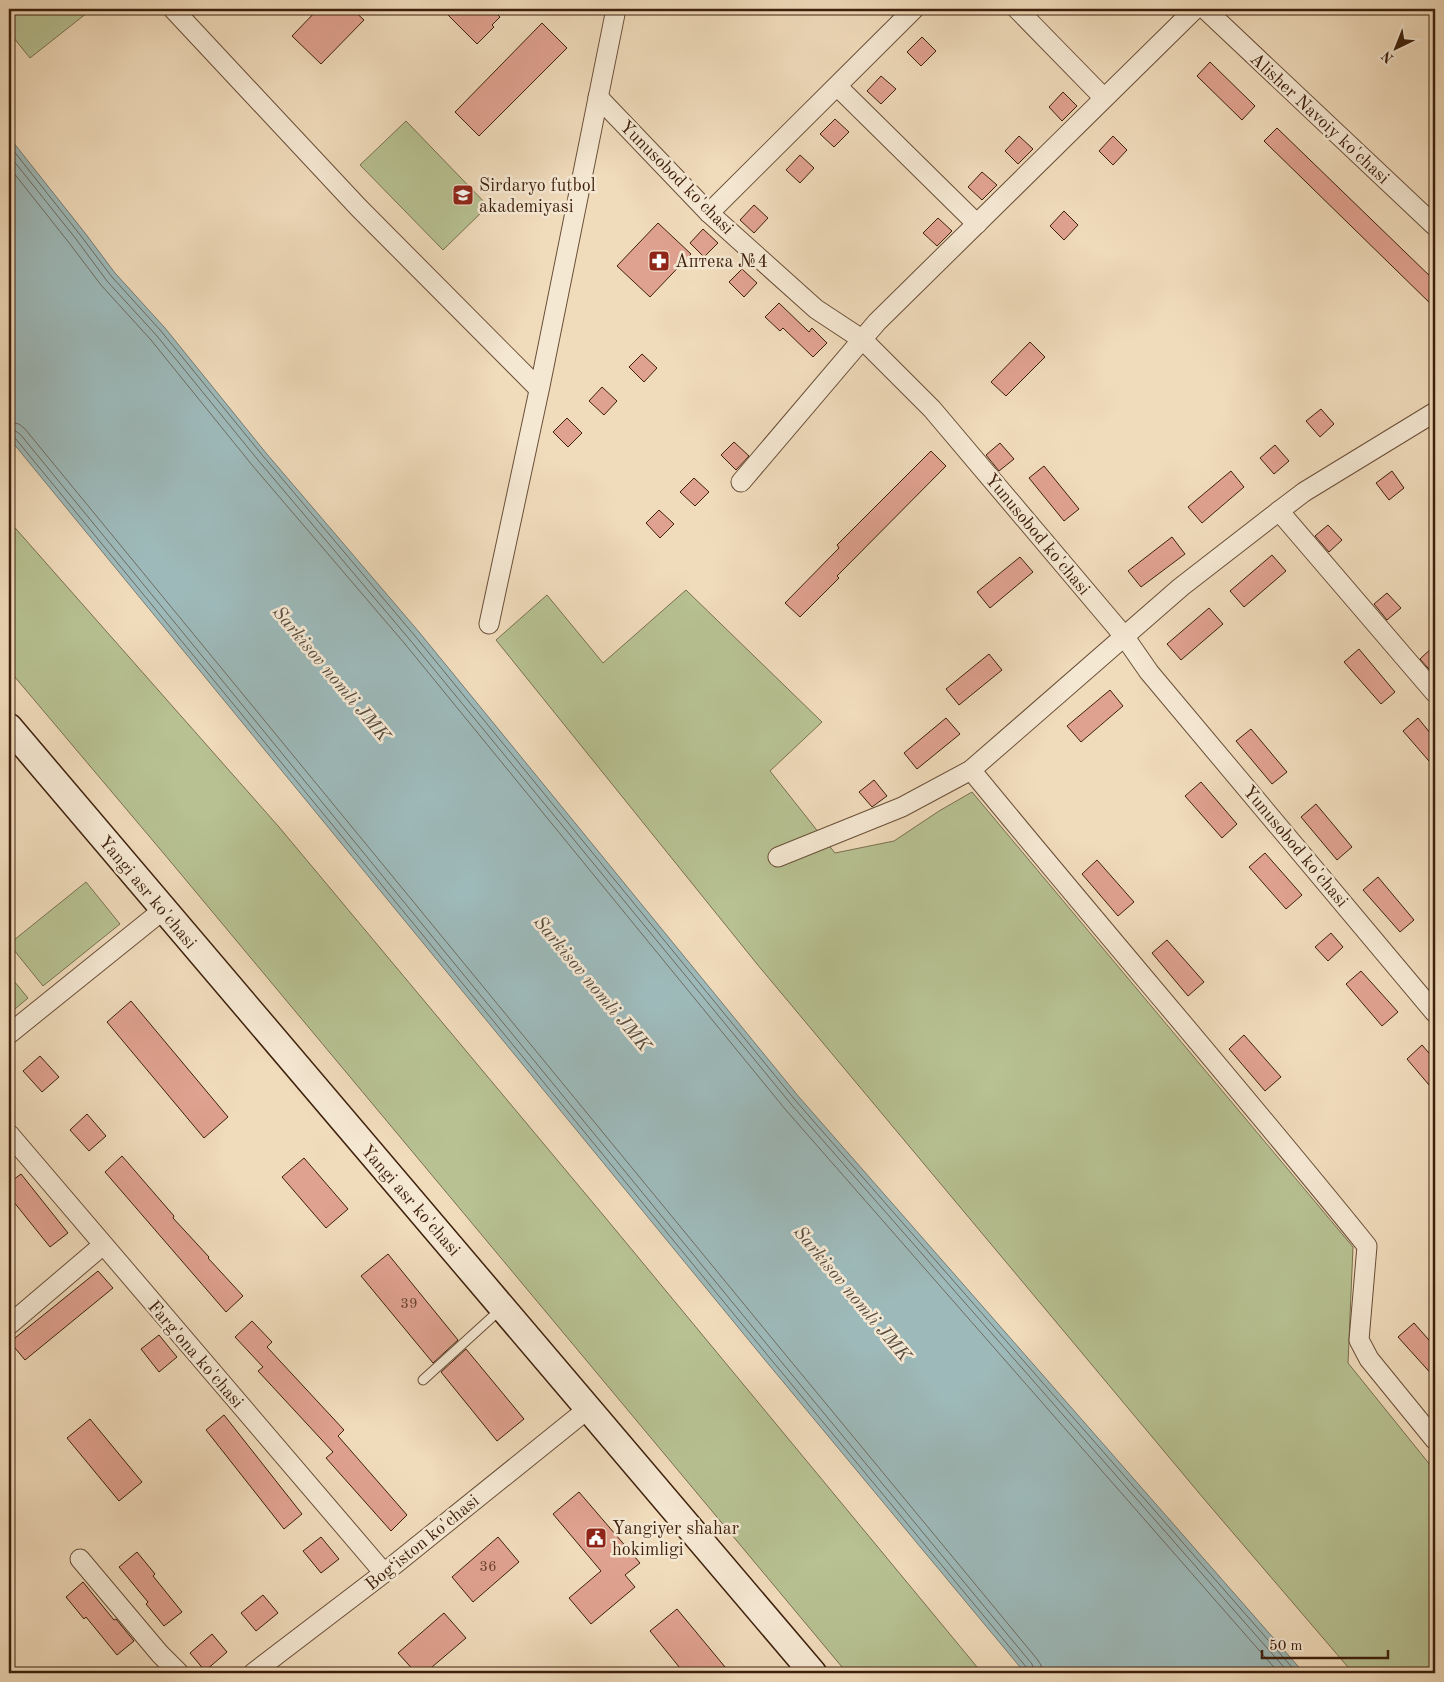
<svg xmlns="http://www.w3.org/2000/svg" width="1444" height="1682" font-family="'Old Standard TT',serif">
	<rect width="100%" height="100%" fill="#f0dbbb"/>
	<filter id="stains"><feTurbulence type="fractalNoise" baseFrequency=".004" numOctaves="4"/><feColorMatrix values="0 0 0 0 .2 0 0 0 0 .09 0 0 0 0 .02 0 0 0 .5 -.17"/></filter>
	<radialGradient id="worn" r=".72"><stop offset=".6" stop-color="#630" stop-opacity="0"/><stop offset="1" stop-color="#630" stop-opacity=".3"/></radialGradient>
	<g fill="#b7c192" stroke="#7a704f">
		<path d="M 9,9 L 92,9 L 30,58 L 9,32 Z"/>
		<path d="M 406,121 L 488,206 L 443,250 L 360,165 Z"/>
		<path d="M 9,521 L 279,827 L 609,1222 L 982,1673 L 847,1673 L 165,855 L 9,670 Z"/>
		<path d="M 686,590 L 822,722 L 770,771 L 835,853 L 894,841 L 939,811 L 972,792 L 1353,1247 L 1348,1363 L 1435,1471 L 1435,1673 L 1353,1673 L 1204,1499 L 757,964 L 496,640 L 547,595 L 603,663 Z"/>
		<path d="M 86,882 L 120,924 L 43,986 L 9,944 Z"/>
		<path d="M 9,975 L 28,998 L 9,1014 Z"/>
	</g>
	<path fill="#9db9b9" stroke="#777c74" d="M 9,137 L 85,233 L 115,273 L 165,328 L 266,453 L 419,632 L 799,1097 L 1304,1673 L 1025,1673 L 765,1360 L 9,438 Z"/>
	<g fill="none" stroke-linecap="round" stroke-linejoin="round">
		<g stroke="#6e6c62" stroke-width="1">
			<path d="M 9,145 L 81,236 L 112,277 L 161,331 L 263,456 L 415,636 L 795,1100 L 1297,1673"/>
			<path d="M 9,155 L 76,239 L 107,281 L 157,336 L 258,460 L 410,640 L 791,1104 L 1289,1673"/>
			<path d="M 9,167 L 70,244 L 101,285 L 151,340 L 252,465 L 405,644 L 785,1109 L 1279,1673"/>
			<path d="M 9,422 L 19,424 L 25,429 L 780,1348 L 1037,1659 L 1041,1665 L 1042,1673"/>
			<path d="M 9,429 L 14,430 L 20,434 L 774,1353 L 1032,1664 L 1034,1673"/>
			<path d="M 9,436 L 15,438 L 769,1357 L 1027,1668 L 1028,1673"/>
		</g>
	</g>
	<g fill="#e0a290" stroke="#3e200c">
		<path d="M 318,9 L 352,9 L 364,20 L 321,64 L 292,36 Z"/>
		<path d="M 442,9 L 492,9 L 500,17 L 492,25 L 494,27 L 477,44 Z"/>
		<path d="M 542,23 L 567,48 L 479,136 L 455,112 Z"/>
		<path d="M 922,37 L 936,51 L 921,66 L 907,52 Z"/>
		<path d="M 1210,62 L 1255,106 L 1242,120 L 1197,76 Z"/>
		<path d="M 881,76 L 896,89 L 881,104 L 867,91 Z"/>
		<path d="M 1063,92 L 1077,106 L 1062,121 L 1049,107 Z"/>
		<path d="M 835,119 L 849,132 L 834,147 L 820,134 Z"/>
		<path d="M 1277,128 L 1435,281 L 1435,308 L 1264,141 Z"/>
		<path d="M 1019,136 L 1033,149 L 1018,164 L 1005,151 Z"/>
		<path d="M 1113,136 L 1127,150 L 1113,165 L 1099,151 Z"/>
		<path d="M 800,155 L 814,168 L 800,183 L 786,170 Z"/>
		<path d="M 982,172 L 997,185 L 982,200 L 968,187 Z"/>
		<path d="M 754,205 L 768,218 L 754,233 L 740,220 Z"/>
		<path d="M 1064,211 L 1078,225 L 1064,240 L 1050,226 Z"/>
		<path d="M 938,218 L 952,231 L 937,246 L 923,233 Z"/>
		<path d="M 658,223 L 691,254 L 650,297 L 617,266 Z"/>
		<path d="M 703,229 L 718,243 L 704,257 L 690,243 Z"/>
		<path d="M 742,269 L 757,283 L 744,297 L 729,282 Z"/>
		<path d="M 779,303 L 809,332 L 812,328 L 827,343 L 813,357 L 783,328 L 780,331 L 765,317 Z"/>
		<path d="M 1030,342 L 1045,357 L 1006,396 L 991,382 Z"/>
		<path d="M 642,354 L 657,368 L 644,382 L 629,367 Z"/>
		<path d="M 602,387 L 617,401 L 604,415 L 589,401 Z"/>
		<path d="M 1321,409 L 1334,424 L 1320,437 L 1306,421 Z"/>
		<path d="M 567,418 L 582,433 L 568,447 L 553,432 Z"/>
		<path d="M 734,442 L 749,456 L 736,470 L 721,455 Z"/>
		<path d="M 1000,443 L 1014,459 L 999,471 L 986,455 Z"/>
		<path d="M 1275,445 L 1289,461 L 1274,474 L 1260,458 Z"/>
		<path d="M 931,451 L 946,466 L 837,576 L 839,578 L 800,617 L 785,603 L 839,548 L 837,545 Z"/>
		<path d="M 1044,466 L 1079,509 L 1064,521 L 1029,478 Z"/>
		<path d="M 1231,471 L 1244,487 L 1202,523 L 1188,507 Z"/>
		<path d="M 1392,471 L 1404,488 L 1389,500 L 1376,483 Z"/>
		<path d="M 694,478 L 709,492 L 695,506 L 680,492 Z"/>
		<path d="M 659,510 L 674,524 L 660,538 L 646,523 Z"/>
		<path d="M 1328,525 L 1342,540 L 1329,552 L 1315,536 Z"/>
		<path d="M 1172,537 L 1185,554 L 1141,587 L 1128,571 Z"/>
		<path d="M 1272,555 L 1286,571 L 1244,607 L 1230,591 Z"/>
		<path d="M 1020,557 L 1033,572 L 990,608 L 977,592 Z"/>
		<path d="M 1387,593 L 1401,608 L 1387,620 L 1374,604 Z"/>
		<path d="M 1209,608 L 1223,624 L 1181,660 L 1167,644 Z"/>
		<path d="M 1435,645 L 1435,676 L 1420,659 Z"/>
		<path d="M 1359,649 L 1395,692 L 1381,704 L 1344,662 Z"/>
		<path d="M 989,654 L 1002,670 L 959,705 L 946,689 Z"/>
		<path d="M 1110,690 L 1123,706 L 1081,742 L 1067,726 Z"/>
		<path d="M 946,718 L 960,734 L 917,769 L 904,753 Z"/>
		<path d="M 1418,718 L 1435,739 L 1435,768 L 1403,731 Z"/>
		<path d="M 1251,729 L 1287,772 L 1272,784 L 1236,741 Z"/>
		<path d="M 874,780 L 887,796 L 872,807 L 859,792 Z"/>
		<path d="M 1201,782 L 1237,824 L 1222,838 L 1185,796 Z"/>
		<path d="M 1316,804 L 1352,847 L 1337,860 L 1301,817 Z"/>
		<path d="M 1265,853 L 1302,895 L 1286,909 L 1249,867 Z"/>
		<path d="M 1097,860 L 1134,902 L 1118,916 L 1082,874 Z"/>
		<path d="M 1378,877 L 1414,920 L 1400,932 L 1363,890 Z"/>
		<path d="M 1331,933 L 1343,947 L 1328,961 L 1315,947 Z"/>
		<path d="M 1167,940 L 1204,982 L 1188,996 L 1152,953 Z"/>
		<path d="M 1361,971 L 1398,1012 L 1382,1026 L 1346,984 Z"/>
		<path d="M 131,1001 L 228,1117 L 204,1138 L 107,1022 Z"/>
		<path d="M 1244,1035 L 1281,1077 L 1265,1091 L 1229,1049 Z"/>
		<path d="M 1422,1045 L 1435,1060 L 1435,1092 L 1407,1059 Z"/>
		<path d="M 40,1056 L 59,1077 L 42,1092 L 23,1071 Z"/>
		<path d="M 87,1114 L 106,1136 L 89,1151 L 70,1130 Z"/>
		<path d="M 122,1156 L 174,1216 L 173,1218 L 209,1257 L 208,1258 L 243,1296 L 226,1312 L 105,1172 Z"/>
		<path d="M 304,1158 L 348,1209 L 326,1228 L 282,1177 Z"/>
		<path d="M 21,1174 L 68,1233 L 50,1247 L 9,1196 L 9,1183 Z"/>
		<path d="M 388,1254 L 458,1340 L 433,1363 L 361,1276 Z"/>
		<path d="M 98,1271 L 113,1288 L 25,1360 L 10,1342 Z"/>
		<path d="M 252,1321 L 272,1342 L 267,1347 L 344,1430 L 338,1436 L 407,1515 L 391,1531 L 326,1458 L 333,1452 L 258,1371 L 263,1367 L 235,1337 Z"/>
		<path d="M 1414,1323 L 1435,1347 L 1435,1378 L 1398,1337 Z"/>
		<path d="M 159,1335 L 177,1357 L 159,1372 L 141,1349 Z"/>
		<path d="M 466,1349 L 524,1419 L 497,1441 L 441,1372 Z"/>
		<path d="M 224,1415 L 302,1514 L 284,1529 L 206,1430 Z"/>
		<path d="M 90,1419 L 142,1482 L 119,1501 L 67,1438 Z"/>
		<path d="M 579,1492 L 640,1563 L 625,1575 L 635,1587 L 591,1624 L 569,1598 L 601,1571 L 553,1514 Z"/>
		<path d="M 321,1537 L 339,1559 L 321,1573 L 303,1551 Z"/>
		<path d="M 498,1537 L 519,1562 L 473,1602 L 452,1577 Z"/>
		<path d="M 137,1552 L 155,1574 L 153,1576 L 182,1612 L 164,1626 L 146,1604 L 148,1602 L 119,1567 Z"/>
		<path d="M 83,1582 L 114,1620 L 116,1619 L 134,1641 L 117,1655 L 86,1617 L 84,1619 L 66,1597 Z"/>
		<path d="M 263,1595 L 278,1613 L 256,1631 L 241,1613 Z"/>
		<path d="M 677,1609 L 730,1673 L 684,1673 L 650,1631 Z"/>
		<path d="M 444,1613 L 466,1638 L 425,1673 L 416,1673 L 398,1653 Z"/>
		<path d="M 212,1634 L 227,1652 L 205,1671 L 190,1653 Z"/>
	</g>
	<g fill="none" stroke-linecap="round" stroke-linejoin="round">
		<g stroke="#6a4f38" stroke-width="11">
			<path id="lane" d="M 423,1380 L 501,1309"/>
		</g>
		<g stroke="#6a4f38" stroke-width="21">
			<g id="street">
				<path d="M 173,9 L 359,208 L 539,389"/>
				<path d="M 1017,9 L 1104,98"/>
				<path d="M 1205,9 L 1435,226"/>
				<path d="M 837,86 L 977,224"/>
				<path d="M 598,97 L 709,213 L 816,309 L 863,340 L 932,409 L 1124,636 L 1149,672 L 1435,1013"/>
				<path d="M 709,213 L 914,9"/>
				<path d="M 741,482 L 877,322 L 1195,9"/>
				<path d="M 1279,511 L 1435,693"/>
				<path d="M 489,624 L 540,386 L 616,9"/>
				<path d="M 971,770 C 1102,930 1237,1085 1367,1246 L 1359,1340 L 1369,1359 L 1435,1440"/>
				<path d="M 778,857 L 902,807 L 971,770 L 1181,587 L 1279,511 L 1304,492 L 1435,412"/>
				<path d="M 9,1034 L 163,910"/>
				<path d="M 9,1134 L 384,1573"/>
				<path d="M 9,1325 L 103,1245"/>
				<path d="M 80,1559 L 160,1654 L 179,1673"/>
				<path d="M 253,1673 L 384,1573 L 589,1408"/>
			</g>
		</g>
		<g stroke="#3e200c" stroke-width="29">
			<path id="secondary" d="M 9,727 L 813,1673"/>
		</g>
		<use href="#lane" stroke="#f5e8d3" stroke-width="9"/>
		<use href="#street" stroke="#f5e8d3" stroke-width="19"/>
		<use href="#secondary" stroke="#f5e8d3" stroke-width="26"/>
	</g>
	<defs>
		<g id="school-square" transform="scale(1.125)"><rect x="-9" y="-9" width="18" height="18" rx="4" fill="#8f2418" stroke="#f5e8d3"/><path d="M0-5L7-2L0 1L-7-2ZM-4 1L0 2.5L4 1V4Q0 6-4 4Z" fill="#fff"/></g>
		<g id="pharmacy-square" transform="scale(1.125)"><rect x="-9" y="-9" width="18" height="18" rx="4" fill="#8f2418" stroke="#f5e8d3"/><path d="M-2-6h4v4h4v4h-4v4h-4v-4h-4v-4h4Z" fill="#fff"/></g>
		<g id="civic-square" transform="scale(1.125)"><rect x="-9" y="-9" width="18" height="18" rx="4" fill="#8f2418" stroke="#f5e8d3"/><path d="M-.6-6.5H3V-4.5H.6V-3L4-1V1h2V6H-6V1h2V-1L-.6-3ZM-1.2 2.5V6h2.4V2.5Z" fill="#fff"/></g>
	</defs>
	<g fill-rule="evenodd">
		<use href="#school-square" x="463" y="195"/>
		<use href="#pharmacy-square" x="659" y="261"/>
		<use href="#civic-square" x="596" y="1538"/>
	</g>
	<g text-anchor="middle" stroke-width="5" stroke-linejoin="round" paint-order="stroke">
		<g font-size="15" fill="#66402d">
			<text x="409" y="1308">39</text>
			<text x="488" y="1571">36</text>
		</g>
		<g font-size="18" fill="#3e200c" stroke="#f5e8d3">
			<text transform="translate(1320 118) rotate(43)" y="6">Alisher Navoiy ko'chasi</text>
			<text transform="translate(677 177) rotate(45)" y="6">Yunusobod ko'chasi</text>
			<text transform="translate(1038 534) rotate(50)" y="6">Yunusobod ko'chasi</text>
			<text transform="translate(1296 846) rotate(50)" y="6">Yunusobod ko'chasi</text>
			<text transform="translate(148 892) rotate(50)" y="6">Yangi asr ko'chasi</text>
			<text transform="translate(411 1200) rotate(49)" y="6">Yangi asr ko'chasi</text>
			<text transform="translate(196 1354) rotate(49)" y="6">Farg'ona ko'chasi</text>
			<text transform="translate(422 1542) rotate(-39)" y="6">Bog‘iston ko'chasi</text>
		</g>
		<g font-size="18" fill="#3e200c" stroke="#f5e8d3" text-anchor="start">
			<text x="479" y="191">Sirdaryo futbol<tspan x="479" dy="21">akademiyasi</tspan></text>
			<text x="675" y="267">Аптека №4</text>
			<text x="612" y="1534">Yangiyer shahar<tspan x="612" dy="21">hokimligi</tspan></text>
		</g>
		<g font-size="19" font-style="italic" fill="#5a4e40" stroke="#f5e8d3">
			<text transform="translate(332 673) rotate(50)" y="7">Sarkisov nomli JMK</text>
			<text transform="translate(593 983) rotate(50)" y="7">Sarkisov nomli JMK</text>
			<text transform="translate(853 1293) rotate(50)" y="7">Sarkisov nomli JMK</text>
		</g>
	</g>
	<rect width="1444" height="1682" fill="none" stroke="#f0dbbb" stroke-width="30"/>
	<rect x="10" y="10" width="1424" height="1662" fill="none" stroke="#3e200c" stroke-width="2.5"/>
	<rect x="15" y="15" width="1414" height="1652" fill="none" stroke="#3e200c"/>
	<g transform="translate(1396 48) rotate(223)" stroke="#f5e8d3" stroke-width="4" paint-order="stroke">
	<path d="M0-4L9 19L0 12L-9 19Z" fill="#3e200c"/>
	<text y="-8" font-size="14" font-weight="bold" text-anchor="middle" fill="#3e200c">N</text>
	</g>
	<path d="M1262 1650v8h126v-8" fill="none" stroke="#3e200c" stroke-width="2.5"/>
	<text x="1269" y="1650" font-size="15" fill="#3e200c" stroke="#f5e8d3" stroke-width="4" paint-order="stroke">50 m</text>
	<rect width="100%" height="100%" filter="url(#stains)"/>
	<rect width="100%" height="100%" fill="url(#worn)"/>
</svg>
